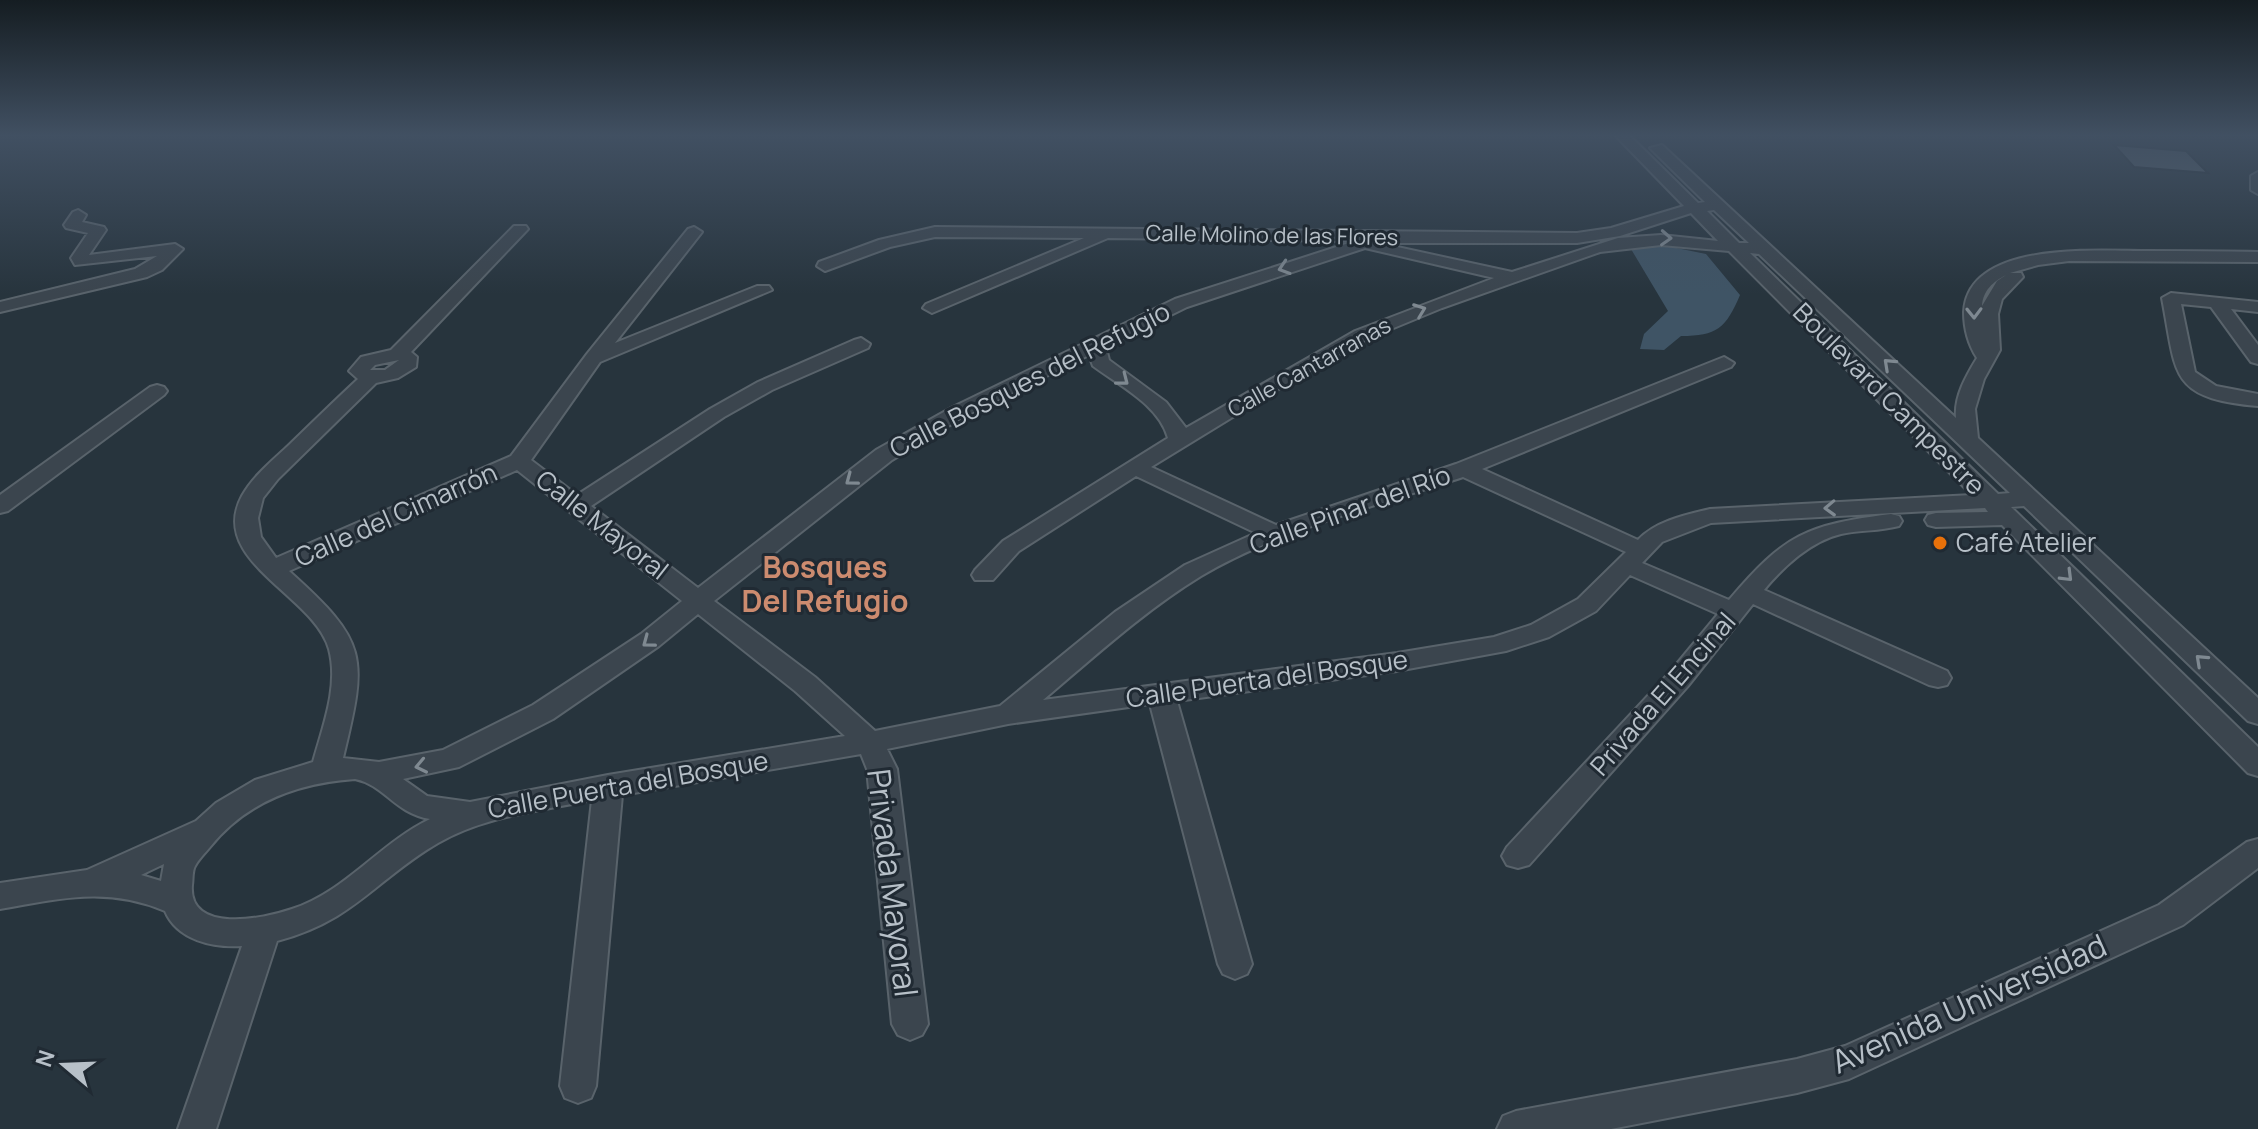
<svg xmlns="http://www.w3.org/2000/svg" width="2258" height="1129" font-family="Manrope,sans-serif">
	<rect width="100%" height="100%" fill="#27343d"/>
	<path fill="#3f5465" d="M 1662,245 L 1706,254 L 1740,295 C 1726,328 1717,336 1681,336 L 1664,350 L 1640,349 L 1644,334 L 1668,311 L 1631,249 Z"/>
	<path fill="#55626d" stroke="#222c35" stroke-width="2" d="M 2114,145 L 2186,151 L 2208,173 L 2134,167 Z"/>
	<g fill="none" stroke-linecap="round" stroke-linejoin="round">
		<g stroke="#59636b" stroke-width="4">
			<g id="minor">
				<path d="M 1615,135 L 1629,135 L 1698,203 L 1705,202 L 1650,148 L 1662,145 L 1956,418 C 1954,397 1966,376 1977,358 C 1968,344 1964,328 1964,312 C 1968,240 2098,251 2148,251 C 2185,251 2221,251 2258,252 L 2258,262 L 2069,261 L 2038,265 L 2010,273 L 2021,273 L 2023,277 L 2002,299 L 1998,314 L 2000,350 L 1984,379 L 1975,409 L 1978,438 L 2258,698 L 2258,724 L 2248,721 L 2024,506 L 2011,507 L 2258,747 L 2258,776 L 2248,773 L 2002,525 L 1936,527 L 1928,525 L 1925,520 L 1928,515 L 1936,513 L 1988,512 L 1985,508 L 1711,523 L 1662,542 L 1642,563 L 1729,600 C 1785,534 1806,525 1891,514 L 1899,516 L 1902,521 L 1899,526 C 1880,531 1860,530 1841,534 C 1811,541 1783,567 1764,590 L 1947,671 L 1951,678 L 1947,685 L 1938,687 L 1929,685 L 1753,604 L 1688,686 L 1529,865 L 1518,868 L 1507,865 L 1502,856 L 1507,847 L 1670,672 L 1718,614 L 1630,575 L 1596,611 L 1549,637 L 1506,651 L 1397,671 L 1177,701 L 1252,964 L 1247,974 L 1235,979 L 1223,974 L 1218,964 L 1150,704 L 1008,724 L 887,749 L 897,769 L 928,1024 L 922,1035 L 910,1040 L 898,1035 L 892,1024 L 867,769 L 861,754 L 622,795 L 596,1086 L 591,1098 L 578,1103 L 565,1098 L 560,1086 L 592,800 C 540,811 484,816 438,843 C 376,879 354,921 277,941 L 216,1129 L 178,1129 L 242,946 C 213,948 177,940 165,911 C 106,886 60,899 0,909 L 0,883 L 87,870 L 196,821 L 216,803 L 255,780 L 313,762 C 323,726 339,686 329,649 C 314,595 207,561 242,496 C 253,476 272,461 288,446 C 311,424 334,401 358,379 L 349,371 L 361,357 L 391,350 L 514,226 L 526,226 L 528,229 L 411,352 L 417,357 L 416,367 L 398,378 L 376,383 L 278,479 L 263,498 L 258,518 L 261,537 L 276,558 L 511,456 L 587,354 L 688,229 L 694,227 L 702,232 L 615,343 L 757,286 L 769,286 L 772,290 L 600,362 L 531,460 L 577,495 L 710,409 L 758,382 L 854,340 L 861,338 L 870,344 L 868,348 L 772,390 L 724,417 L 591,506 L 698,588 L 876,450 L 951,408 L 1175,299 L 1355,241 L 1108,238 L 932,313 L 923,308 L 926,304 L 1084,238 L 935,237 L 890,247 L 825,271 L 817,266 L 819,262 L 879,240 L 935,227 L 1577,233 L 1611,228 L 1684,206 ZM 1714,210 L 1749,243 L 1739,243 L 1707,211 ZM 1691,213 L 1718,241 L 1661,235 L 1618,238 L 1512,272 L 1379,243 L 1577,243 L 1620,236 ZM 1661,245 L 1729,251 L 1972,495 L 1710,509 C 1685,515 1656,521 1638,540 L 1482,469 L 1731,367 L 1734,363 L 1724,357 L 1456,464 L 1276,525 L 1151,467 L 1303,374 L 1367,339 L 1442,308 L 1600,252 ZM 1365,248 L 1494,278 L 1355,331 L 1186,428 L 1166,402 L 1109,360 L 1107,352 L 1112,344 L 1187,307 ZM 1750,253 L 1759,254 L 2010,493 L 1998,494 ZM 2006,275 L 1997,281 L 1982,306 C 1983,290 1993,282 2006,275 ZM 1089,355 L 1093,366 C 1120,386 1159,405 1168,438 L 1003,541 L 975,570 L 972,575 L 975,580 L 993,580 L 1019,551 L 1136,476 L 1256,533 L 1185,565 L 1115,612 L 1000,706 L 875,731 L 815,677 L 714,601 L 892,460 L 965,416 ZM 399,360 L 385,370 L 370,370 L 375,365 ZM 517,470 L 682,601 L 641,634 L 533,705 L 443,750 L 379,762 L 343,758 C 368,655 368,642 289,571 ZM 1463,477 L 1626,552 L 1578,599 L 1531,625 L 1494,637 L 1397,653 L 1043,700 C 1094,657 1144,611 1201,576 C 1276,531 1379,505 1463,477 ZM 698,614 L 795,691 L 845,736 L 608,775 L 470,802 L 427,796 L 403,779 L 459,767 L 553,719 L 659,646 ZM 355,779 C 385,785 394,813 430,819 C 380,843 345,892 292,909 C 263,919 188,934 192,885 C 193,879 192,871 195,866 C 198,860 205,853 210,847 C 247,801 298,783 355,779 ZM 164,864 L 161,881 L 141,875 Z"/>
				<path d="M 2258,172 L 2258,194 L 2251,190 L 2251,176 Z"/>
				<path d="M 78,210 L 86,215 L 82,222 L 104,227 L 106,230 L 89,255 L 175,244 L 183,249 L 162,270 L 147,277 L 0,312 L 0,302 L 135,269 L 157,256 L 75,265 L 71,258 L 88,233 L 66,228 L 64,225 L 73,212 Z"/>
				<path d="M 2171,293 L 2258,302 L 2258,312 L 2231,309 L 2258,345 L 2258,364 L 2251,362 L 2211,307 L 2181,304 L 2195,372 L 2216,386 L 2258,394 L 2258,406 C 2168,398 2177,375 2162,298 Z"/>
				<path d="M 157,385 L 164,387 L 167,391 L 164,395 L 8,511 L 0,513 L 0,495 L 150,387 Z"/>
				<path d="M 2258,839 L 2258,868 L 2183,925 L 1849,1079 L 1797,1093 L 1611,1129 L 1497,1129 L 1503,1116 L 1516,1111 L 1797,1059 L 1845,1046 L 2159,905 L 2247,842 Z"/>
			</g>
		</g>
		<use href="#minor" fill="#3b454e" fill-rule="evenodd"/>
	</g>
	<defs><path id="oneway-chevron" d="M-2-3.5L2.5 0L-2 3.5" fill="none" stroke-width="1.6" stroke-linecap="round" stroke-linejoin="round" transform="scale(2)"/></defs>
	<g stroke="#7f8991">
		<use href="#oneway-chevron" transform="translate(1666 238) rotate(3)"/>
		<use href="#oneway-chevron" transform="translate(1284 268) rotate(162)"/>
		<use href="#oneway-chevron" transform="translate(1420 310) rotate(-21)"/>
		<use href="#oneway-chevron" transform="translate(1974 313) rotate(89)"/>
		<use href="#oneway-chevron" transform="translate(1889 364) rotate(-137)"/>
		<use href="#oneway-chevron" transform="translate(1123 380) rotate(38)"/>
		<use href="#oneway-chevron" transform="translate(851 480) rotate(143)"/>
		<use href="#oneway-chevron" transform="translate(1830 508) rotate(178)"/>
		<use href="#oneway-chevron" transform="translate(2067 576) rotate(45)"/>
		<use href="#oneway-chevron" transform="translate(648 642) rotate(143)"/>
		<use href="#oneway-chevron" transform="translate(2201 660) rotate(-137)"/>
		<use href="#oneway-chevron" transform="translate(421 766) rotate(168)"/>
	</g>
	<linearGradient id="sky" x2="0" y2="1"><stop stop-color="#151d22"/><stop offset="0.46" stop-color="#415062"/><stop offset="1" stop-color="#415062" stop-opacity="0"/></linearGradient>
	<rect width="2258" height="294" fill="url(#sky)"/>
	<circle fill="#e8710a" stroke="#202a33" stroke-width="3" cx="1940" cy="543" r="8"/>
	<g text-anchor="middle" stroke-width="6" stroke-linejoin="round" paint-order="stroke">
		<g font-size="22" fill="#b7c0c8" stroke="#202a33">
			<text transform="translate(1272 235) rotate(1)" y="8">Calle Molino de las Flores</text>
			<text transform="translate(1309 367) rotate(-29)" y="8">Calle Cantarranas</text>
		</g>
		<g font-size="26" fill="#b7c0c8" stroke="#202a33">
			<text transform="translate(1030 380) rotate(-27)" y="9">Calle Bosques del Refugio</text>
			<text transform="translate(1889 399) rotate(45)" y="9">Boulevard Campestre</text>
			<text transform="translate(1350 510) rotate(-20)" y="9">Calle Pinar del Río</text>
			<text transform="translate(396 515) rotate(-24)" y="9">Calle del Cimarrón</text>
			<text transform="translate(602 525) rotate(38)" y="9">Calle Mayoral</text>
			<text transform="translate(1267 679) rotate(-8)" y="9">Calle Puerta del Bosque</text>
			<text transform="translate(1663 694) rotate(-49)" y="9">Privada El Encinal</text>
			<text transform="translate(628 785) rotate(-10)" y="9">Calle Puerta del Bosque</text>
		</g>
		<g font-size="26" fill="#b7c0c8" stroke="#202a33" text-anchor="start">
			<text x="1956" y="552">Café Atelier</text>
		</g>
		<g font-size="30" font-weight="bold" fill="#cc8b6f" stroke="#202a33">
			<text x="825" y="578">Bosques<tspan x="825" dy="34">Del Refugio</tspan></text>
		</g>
		<g font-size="32" fill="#b7c0c8" stroke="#202a33">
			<text transform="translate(892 883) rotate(83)" y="11">Privada Mayoral</text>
			<text transform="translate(1969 1004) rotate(-24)" y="11">Avenida Universidad</text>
		</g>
	</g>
	<g transform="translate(64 1065) rotate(289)" stroke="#202a33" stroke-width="6" paint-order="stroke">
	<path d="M0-6L14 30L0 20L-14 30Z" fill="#b7c0c8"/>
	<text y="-12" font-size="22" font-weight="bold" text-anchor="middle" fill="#b7c0c8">N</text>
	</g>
</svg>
